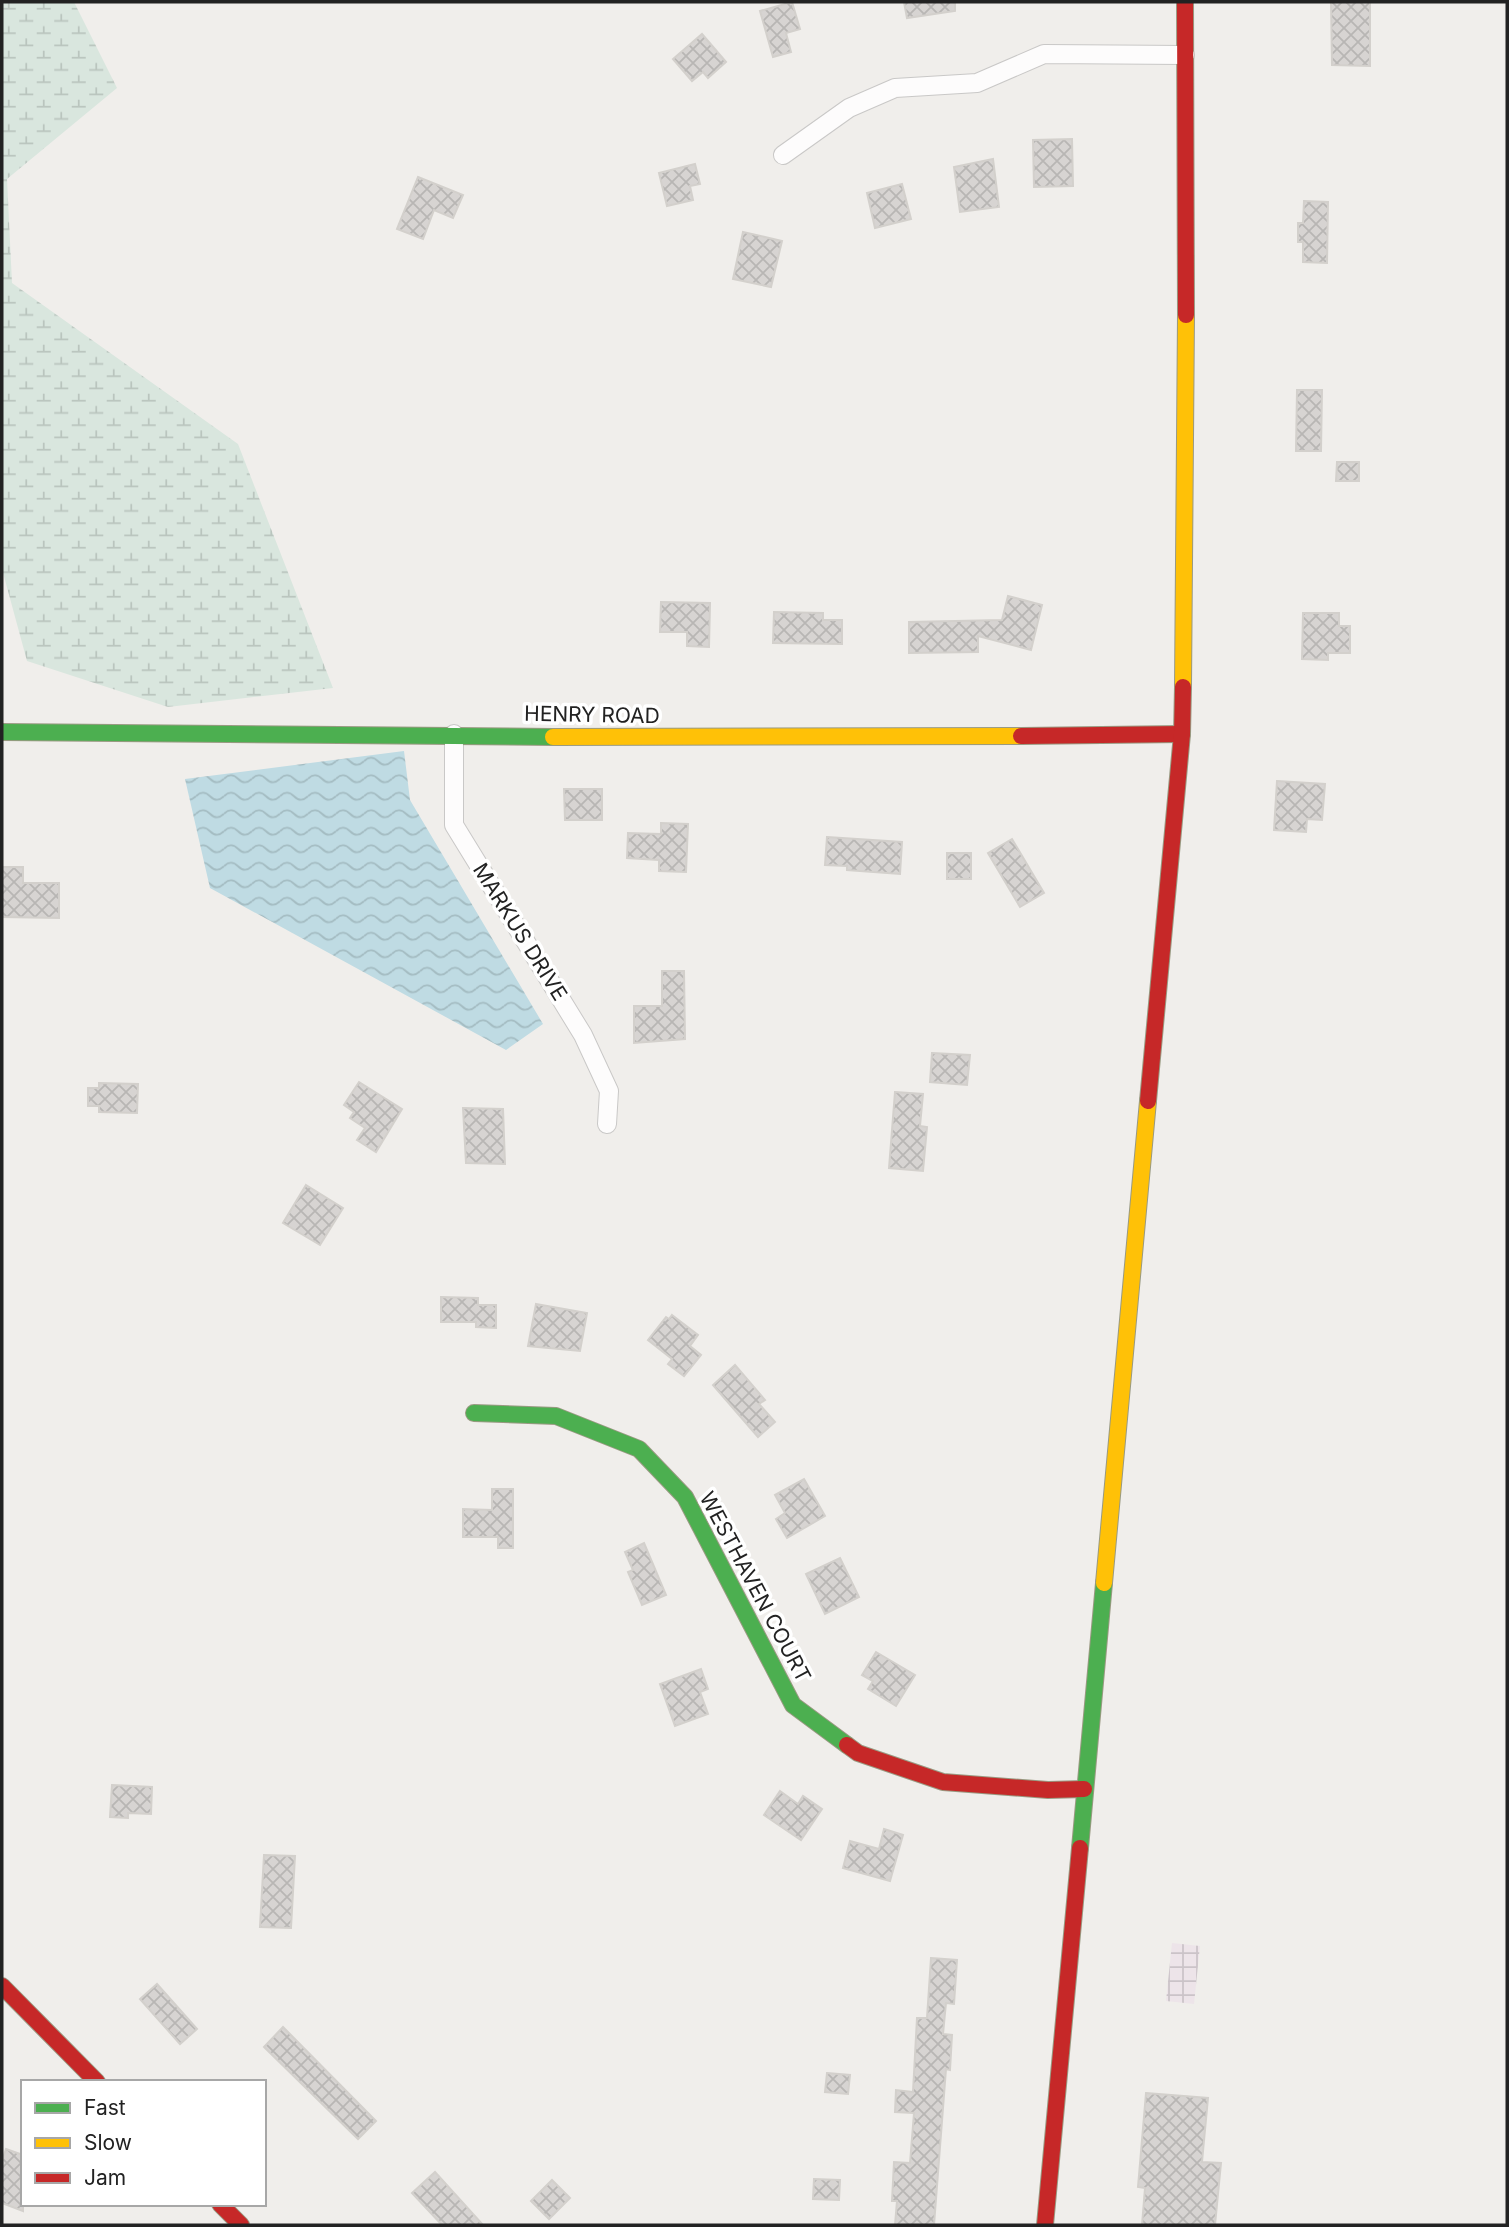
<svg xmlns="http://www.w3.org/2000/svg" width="1509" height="2227" font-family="Inter,sans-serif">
	<defs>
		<pattern id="industrial-grid" width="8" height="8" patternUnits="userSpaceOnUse" patternTransform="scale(1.75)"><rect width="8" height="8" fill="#ede4e9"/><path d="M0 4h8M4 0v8" fill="none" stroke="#cbc3c8"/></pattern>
		<pattern id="wetland-marsh" width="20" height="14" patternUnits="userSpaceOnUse" patternTransform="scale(1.75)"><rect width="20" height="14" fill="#d9e6de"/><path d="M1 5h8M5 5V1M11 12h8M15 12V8" fill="none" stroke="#bac5be"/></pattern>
		<pattern id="water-waves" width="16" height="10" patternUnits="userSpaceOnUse" patternTransform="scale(1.75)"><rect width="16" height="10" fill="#bfdbe3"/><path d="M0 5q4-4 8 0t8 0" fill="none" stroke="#a4bcc2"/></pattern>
		<pattern id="building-cross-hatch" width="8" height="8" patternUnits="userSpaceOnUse" patternTransform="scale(1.75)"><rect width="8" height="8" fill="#d7d4d2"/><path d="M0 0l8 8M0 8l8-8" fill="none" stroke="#b8b6b4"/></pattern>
	</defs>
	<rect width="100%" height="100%" fill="#f0eeeb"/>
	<path fill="url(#industrial-grid)" d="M 1172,1943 L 1200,1946 L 1194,2004 L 1166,2001 Z"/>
	<path fill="url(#wetland-marsh)" d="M 2,2 L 74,2 L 117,88 L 7,179 L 12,283 L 238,444 L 333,688 L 168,707 L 27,661 L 2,569 Z"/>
	<path fill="url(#water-waves)" d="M 404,751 L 410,800 L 543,1024 L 506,1050 L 210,888 L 185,779 Z"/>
	<g fill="url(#building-cross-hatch)" stroke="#d3d0cc" stroke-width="2">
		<path d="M 792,2 L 800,29 L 786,33 L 791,52 L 773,57 L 760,11 Z"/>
		<path d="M 904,2 L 955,2 L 955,11 L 907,18 Z"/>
		<path d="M 1331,2 L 1370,2 L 1370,66 L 1332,65 Z"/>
		<path d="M 702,34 L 726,62 L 708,78 L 703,72 L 692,81 L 673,59 Z"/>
		<path d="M 1072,139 L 1073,186 L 1034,187 L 1033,140 Z"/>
		<path d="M 993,159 L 999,207 L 960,212 L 954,167 Z"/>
		<path d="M 695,164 L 700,184 L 690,186 L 693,200 L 667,206 L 659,173 Z"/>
		<path d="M 418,177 L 463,195 L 453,218 L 434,210 L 423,239 L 397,229 Z"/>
		<path d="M 902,184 L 911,219 L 875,228 L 867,193 Z"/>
		<path d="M 1304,201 L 1328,202 L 1327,263 L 1303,262 L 1303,242 L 1298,242 L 1298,223 L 1303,223 Z"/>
		<path d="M 743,232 L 782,241 L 771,287 L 733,279 Z"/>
		<path d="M 1297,390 L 1322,390 L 1321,451 L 1296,451 Z"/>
		<path d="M 1337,462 L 1359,462 L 1359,481 L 1336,481 Z"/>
		<path d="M 1008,596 L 1042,605 L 1031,650 L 978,636 L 978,652 L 909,653 L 909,622 L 1002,620 Z"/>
		<path d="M 661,602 L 710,603 L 709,647 L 687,646 L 687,632 L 660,632 Z"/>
		<path d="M 774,612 L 823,613 L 823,620 L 842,620 L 842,644 L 773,643 Z"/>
		<path d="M 1303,613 L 1339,613 L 1339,626 L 1350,626 L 1350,653 L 1328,653 L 1328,660 L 1302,659 Z"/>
		<path d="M 1277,781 L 1325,784 L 1322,820 L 1307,819 L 1306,832 L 1274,830 Z"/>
		<path d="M 564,789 L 602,789 L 602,820 L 565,820 Z"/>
		<path d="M 661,823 L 688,824 L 686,872 L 659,871 L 659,860 L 627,858 L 628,833 L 661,834 Z"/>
		<path d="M 827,837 L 902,842 L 900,874 L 847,870 L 847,866 L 825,865 Z"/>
		<path d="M 1012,839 L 1044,893 L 1020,907 L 988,853 Z"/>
		<rect x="947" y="853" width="24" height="26"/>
		<path d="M 2,867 L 23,867 L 23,883 L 59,883 L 59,918 L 2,917 Z"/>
		<path d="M 662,971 L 684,971 L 685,1039 L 634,1043 L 634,1006 L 662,1006 Z"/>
		<path d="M 932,1053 L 970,1055 L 967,1085 L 930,1082 Z"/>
		<path d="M 359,1082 L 402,1109 L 376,1152 L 357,1140 L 365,1128 L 350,1118 L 354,1112 L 344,1105 Z"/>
		<path d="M 99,1083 L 138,1084 L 137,1113 L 99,1112 L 99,1106 L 88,1106 L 88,1088 L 99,1088 Z"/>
		<path d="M 895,1092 L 923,1094 L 920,1126 L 927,1127 L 923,1171 L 889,1168 Z"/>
		<path d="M 463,1108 L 503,1109 L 505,1164 L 466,1163 Z"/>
		<path d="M 306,1185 L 343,1208 L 320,1245 L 283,1223 Z"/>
		<path d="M 441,1297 L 478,1298 L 478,1305 L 496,1305 L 496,1328 L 476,1327 L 476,1322 L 441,1322 Z"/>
		<path d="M 536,1304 L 587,1313 L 580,1351 L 528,1346 Z"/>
		<path d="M 672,1315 L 698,1335 L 690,1346 L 701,1355 L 684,1376 L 668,1364 L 672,1359 L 648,1340 L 666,1317 L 669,1319 Z"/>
		<path d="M 735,1365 L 765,1400 L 759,1404 L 775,1422 L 758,1437 L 713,1385 Z"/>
		<path d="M 804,1479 L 825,1516 L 787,1538 L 776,1519 L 785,1513 L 775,1495 Z"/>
		<path d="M 492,1489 L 513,1489 L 513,1548 L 498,1548 L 498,1537 L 463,1537 L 463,1509 L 492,1510 Z"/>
		<path d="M 644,1543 L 666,1595 L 642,1605 L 628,1572 L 633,1570 L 625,1552 Z"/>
		<path d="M 840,1558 L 859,1597 L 825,1614 L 806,1574 Z"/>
		<path d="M 876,1652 L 915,1675 L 896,1706 L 868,1689 L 873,1681 L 862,1675 Z"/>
		<path d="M 701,1669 L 708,1689 L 700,1692 L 708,1714 L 675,1726 L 660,1684 Z"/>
		<path d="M 112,1785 L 152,1787 L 151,1814 L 128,1813 L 128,1818 L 110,1817 Z"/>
		<path d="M 780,1791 L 798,1804 L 803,1796 L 822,1809 L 801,1840 L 764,1815 Z"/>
		<path d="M 884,1829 L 903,1835 L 890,1881 L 843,1868 L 850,1841 L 879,1849 Z"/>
		<path d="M 264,1855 L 295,1856 L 291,1928 L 260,1927 Z"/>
		<path d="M 931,1958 L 957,1960 L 954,2004 L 946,2003 L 943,2034 L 952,2035 L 950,2070 L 946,2069 L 934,2225 L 895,2225 L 897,2201 L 892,2201 L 894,2162 L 910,2163 L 914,2113 L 895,2112 L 896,2090 L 913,2092 L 917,2018 L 927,2018 Z"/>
		<path d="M 157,1984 L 197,2029 L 180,2044 L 140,1999 Z"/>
		<path d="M 283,2027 L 376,2121 L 358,2139 L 264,2047 Z"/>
		<path d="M 827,2073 L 850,2075 L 848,2094 L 825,2092 Z"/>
		<path d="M 1146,2093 L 1208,2098 L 1202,2162 L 1221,2163 L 1215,2225 L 1142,2225 L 1145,2188 L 1138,2187 Z"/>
		<path d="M 6,2149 L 23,2155 L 23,2211 L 2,2203 L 2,2161 Z"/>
		<path d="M 435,2172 L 483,2225 L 442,2225 L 412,2193 Z"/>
		<path d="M 814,2179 L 840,2180 L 839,2200 L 813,2199 Z"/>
		<path d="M 552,2180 L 570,2198 L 549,2219 L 531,2201 Z"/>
	</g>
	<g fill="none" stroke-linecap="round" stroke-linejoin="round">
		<g stroke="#c9c8c7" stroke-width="20">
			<g id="street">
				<path d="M 783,155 L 849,108 L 895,88 L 977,83 L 1044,54 L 1185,55"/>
				<path d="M 454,734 L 454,825 L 583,1035 L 609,1091 L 607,1124"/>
			</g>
		</g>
		<g stroke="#999a82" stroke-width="18">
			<g id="fast">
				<path d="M 2,732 L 553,737"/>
				<path d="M 474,1413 L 556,1416 L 639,1449 L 685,1497 L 793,1705 L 847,1745"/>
				<path d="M 1080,1848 L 1104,1583"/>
			</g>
		</g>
		<g stroke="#999a82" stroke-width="18">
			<g id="slow">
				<path d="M 1183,687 L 1186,315"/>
				<path d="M 553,737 L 1021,736"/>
				<path d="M 1104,1583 L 1148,1101"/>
			</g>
		</g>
		<g stroke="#999a82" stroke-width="18">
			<g id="jam">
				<path d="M 1185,2 L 1186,315"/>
				<path d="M 1021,736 L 1182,734"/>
				<path d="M 1148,1101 L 1182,734 L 1183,687"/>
				<path d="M 847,1745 L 858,1753 L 943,1782 L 1048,1790 L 1084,1789"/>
				<path d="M 2,1986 L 97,2082"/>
				<path d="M 220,2204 L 241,2225"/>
				<path d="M 1045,2225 L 1080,1848"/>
			</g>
		</g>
		<use href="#street" stroke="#fdfcfc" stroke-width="18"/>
		<use href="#fast" stroke="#4caf50" stroke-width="16"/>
		<use href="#slow" stroke="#ffc107" stroke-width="16"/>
		<use href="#jam" stroke="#c62828" stroke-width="16"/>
	</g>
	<g text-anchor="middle" stroke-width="7" stroke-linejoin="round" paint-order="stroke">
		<g font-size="21" fill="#222" stroke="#fff">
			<text transform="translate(592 715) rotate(1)" y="7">HENRY ROAD</text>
			<text transform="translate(520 932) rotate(58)" y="7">MARKUS DRIVE</text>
			<text transform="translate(755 1587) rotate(62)" y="7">WESTHAVEN COURT</text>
		</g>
	</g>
	<rect width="1509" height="2227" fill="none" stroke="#222222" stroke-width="7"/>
	<rect x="21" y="2080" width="245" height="126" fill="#ffffff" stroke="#a7a7a7" stroke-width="2"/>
	<rect x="35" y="2103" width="35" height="10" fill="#4caf50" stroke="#a7a7a7" stroke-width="2"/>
	<text x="84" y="2115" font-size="21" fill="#222222">Fast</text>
	<rect x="35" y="2138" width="35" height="10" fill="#ffc107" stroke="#a7a7a7" stroke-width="2"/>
	<text x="84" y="2150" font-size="21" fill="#222222">Slow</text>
	<rect x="35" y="2173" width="35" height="10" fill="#c62828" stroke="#a7a7a7" stroke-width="2"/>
	<text x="84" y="2185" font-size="21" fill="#222222">Jam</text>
</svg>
